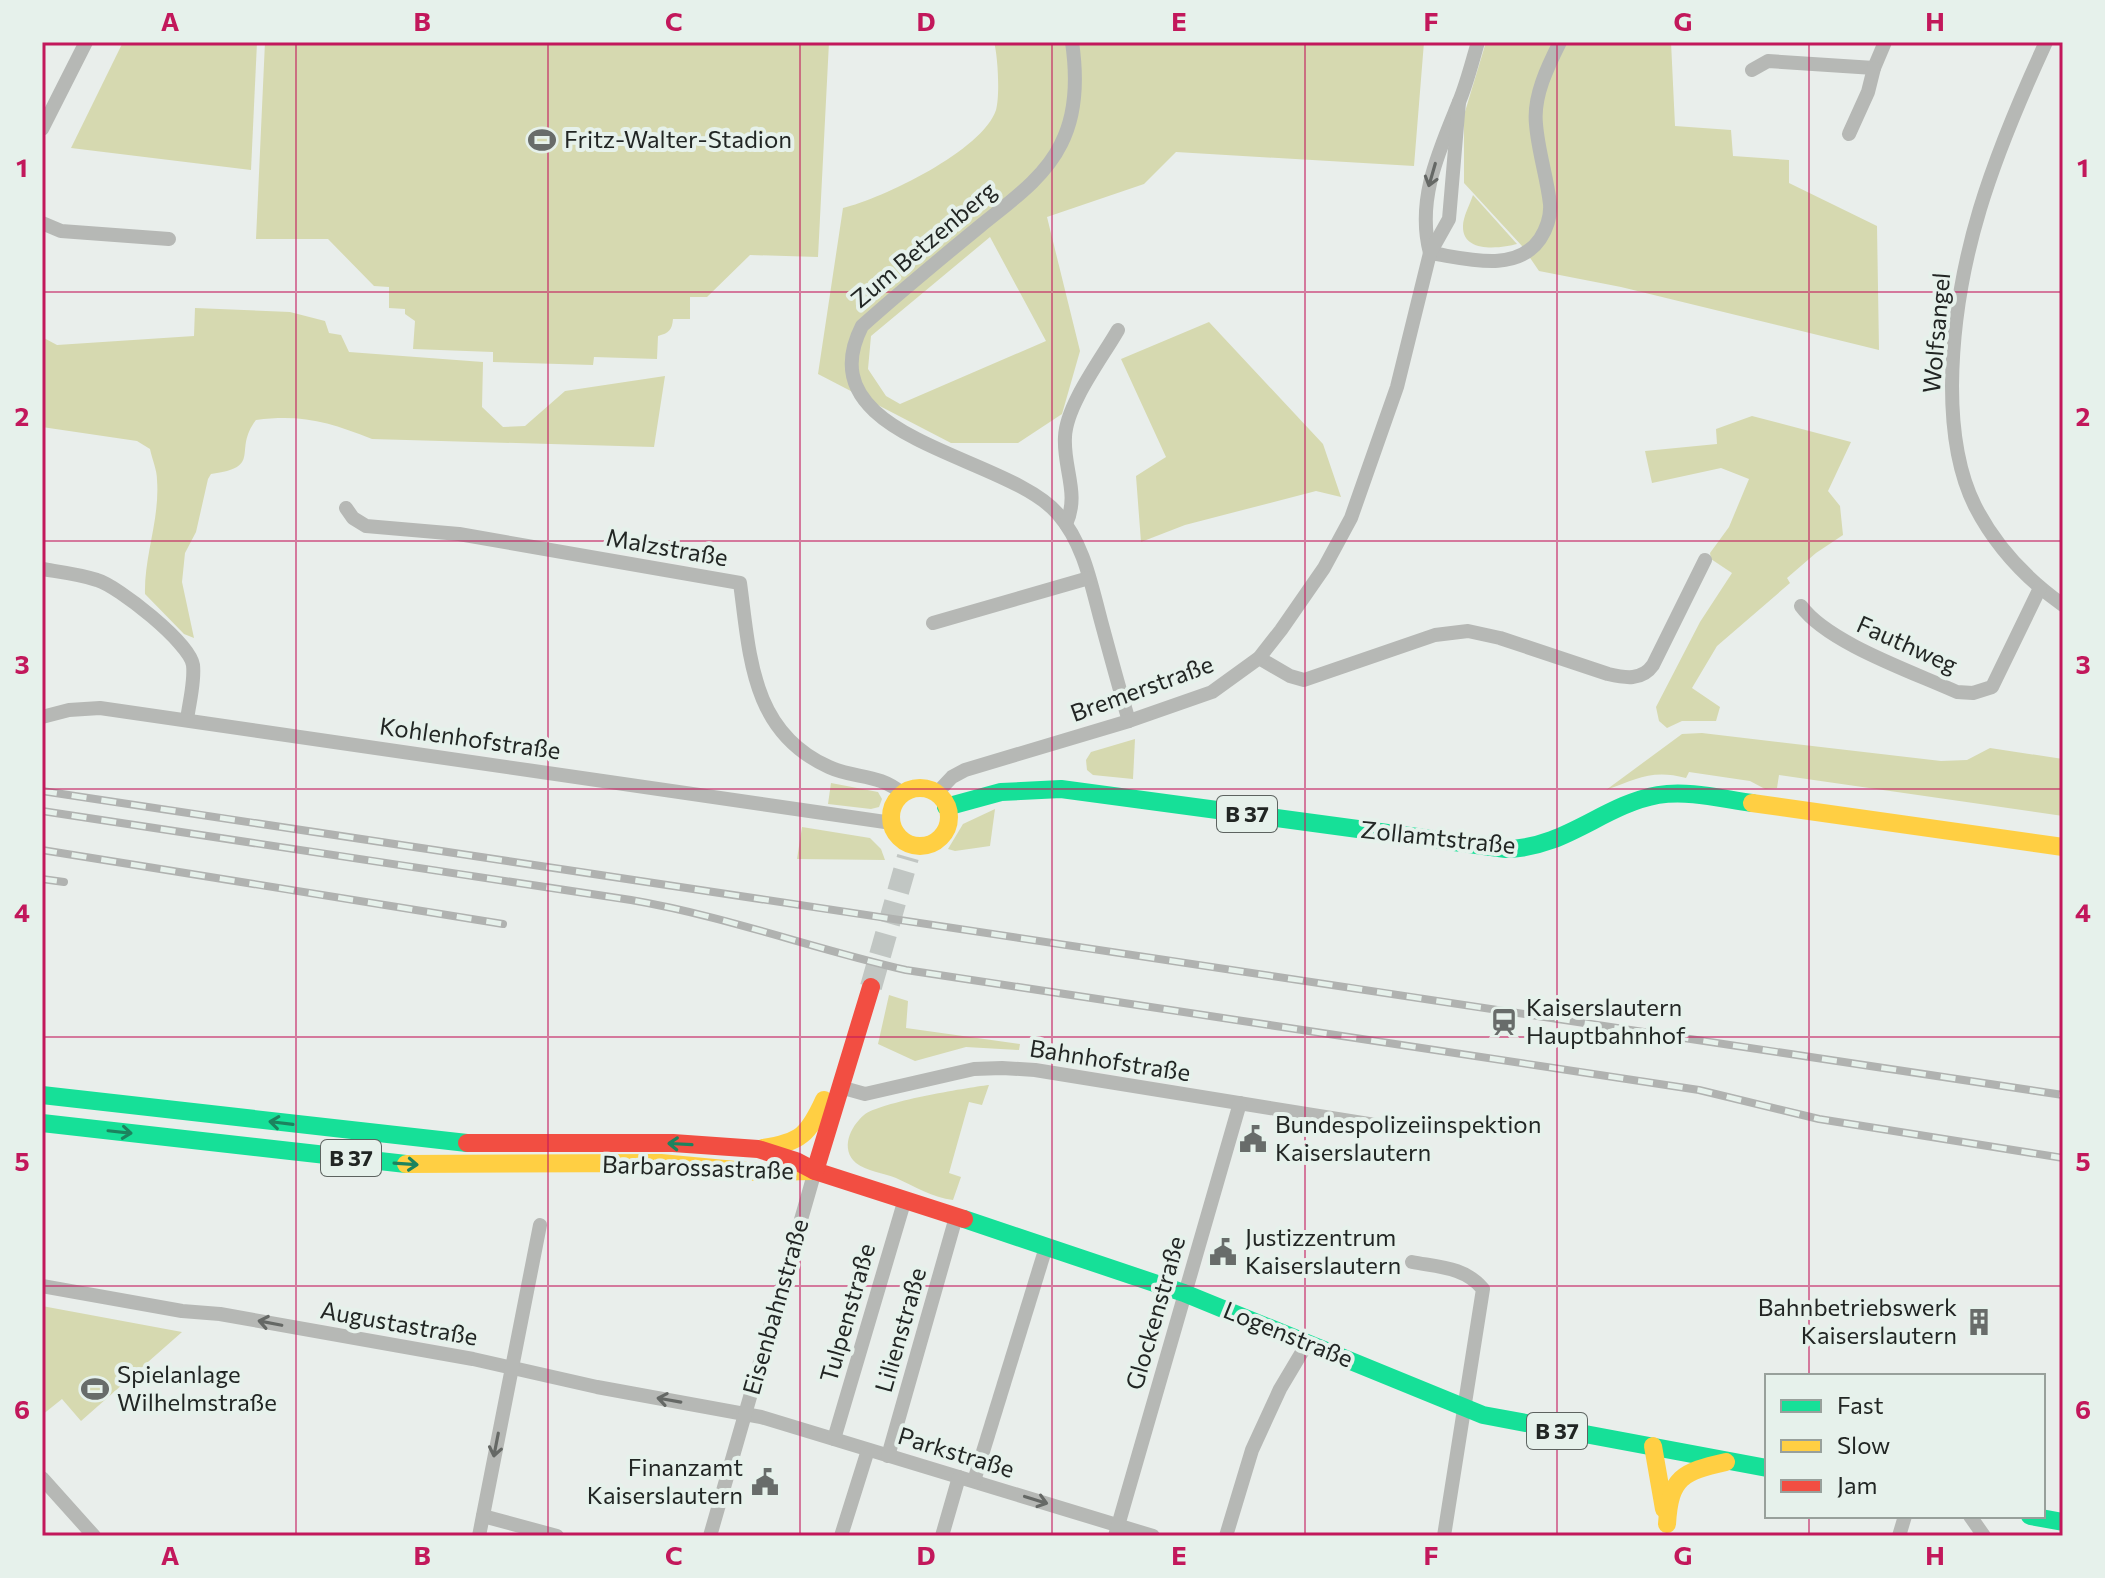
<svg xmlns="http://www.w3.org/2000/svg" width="2105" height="1578" font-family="Commissioner,sans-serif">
	<rect width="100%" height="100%" fill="#e9eeeb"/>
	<g fill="#d6d9b0" fill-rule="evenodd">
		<path d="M 123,42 L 257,42 L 251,170 L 71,148 Z"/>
		<path d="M 265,42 L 829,42 L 818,257 L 750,255 L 707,297 L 690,297 L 690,319 L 673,319 C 672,330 669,333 658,336 L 657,359 L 594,357 L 593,365 L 493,362 L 493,352 L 413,349 L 415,321 L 405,314 L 405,309 L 389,308 L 389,287 L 374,286 L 328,239 L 256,239 Z"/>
		<path d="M 994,42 L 1424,42 L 1414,166 L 1176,152 L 1144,184 L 1047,217 L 1080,351 L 1062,414 L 1018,443 L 951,443 L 818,374 L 843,208 C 882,199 983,150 996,110 C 1000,96 998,56 994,42 ZM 990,237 L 1046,341 L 900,404 L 886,396 L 868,369 L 871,336 Z"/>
		<path d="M 1486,42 L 1671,42 L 1675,126 L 1731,130 L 1733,156 L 1789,160 L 1789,183 L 1877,226 L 1879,350 L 1621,287 L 1539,271 L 1522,246 L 1464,183 L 1464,115 Z"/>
		<path d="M 1473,195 L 1517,244 C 1502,248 1462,254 1463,226 C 1463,217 1470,204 1473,195 Z"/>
		<path d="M 195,308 L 290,312 L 325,321 L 329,333 L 341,335 L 349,352 L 483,362 L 482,407 L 503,427 L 525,426 L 565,391 L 665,376 L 654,447 L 372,439 C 329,422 302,414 256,420 C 232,451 264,467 211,474 L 208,479 L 196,532 L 185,553 L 182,582 L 194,638 L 184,634 L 145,594 C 144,556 160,519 157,480 C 157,470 152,459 150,449 L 137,441 L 42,427 L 42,337 L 57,345 L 194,336 Z"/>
		<path d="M 1209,322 L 1323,444 L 1341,497 L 1316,491 L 1185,525 L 1141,542 L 1136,476 L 1166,457 L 1121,359 Z"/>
		<path d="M 1752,416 L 1851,442 L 1828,491 L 1840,506 L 1843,535 L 1816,553 L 1787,578 L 1790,583 L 1717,646 L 1692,688 L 1720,707 L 1716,721 L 1682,721 L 1667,728 L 1659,721 L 1656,707 L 1700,622 L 1732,573 L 1711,559 L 1710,553 L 1729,527 L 1749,479 L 1721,468 L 1652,483 L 1645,451 L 1717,444 L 1716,429 Z"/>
		<path d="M 1702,733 L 1941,761 L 1967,760 L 1990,748 L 2063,759 L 2063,816 L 1779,775 L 1777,788 L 1765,789 L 1750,781 L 1689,772 L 1686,778 C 1652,769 1637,779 1606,790 L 1682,734 Z"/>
		<path d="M 1135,739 L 1133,779 L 1093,775 L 1087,770 L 1086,760 L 1091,752 Z"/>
		<path d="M 831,783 L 878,792 L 882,799 L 879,807 L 871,809 L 828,804 Z"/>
		<path d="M 995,809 L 990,846 L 955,851 L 948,849 L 963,824 Z"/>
		<path d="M 802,827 L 870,838 L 881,849 L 885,860 L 797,859 Z"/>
		<path d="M 889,995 L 908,1001 L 906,1028 L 1020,1044 L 1019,1050 L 966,1047 L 915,1061 L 878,1044 Z"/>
		<path d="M 989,1085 L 982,1105 L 969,1102 L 949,1173 L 961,1177 L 953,1200 C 933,1198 914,1186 896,1178 C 884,1173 866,1171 856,1163 C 840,1149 850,1127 864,1115 C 880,1102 965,1088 989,1085 Z"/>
		<path d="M 42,1306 L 182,1332 L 81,1421 L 62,1399 L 42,1415 Z"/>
	</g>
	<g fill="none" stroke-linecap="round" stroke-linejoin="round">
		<path stroke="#c1c6c3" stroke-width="22" stroke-dasharray="22 11" stroke-linecap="butt" d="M 871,987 L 908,857"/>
		<g stroke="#b6b8b5" stroke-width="14">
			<path d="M 1072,42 C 1077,76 1077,113 1061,144 C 1044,179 1008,203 979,227 C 940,259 900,292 862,326 C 804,440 1007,454 1058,514 C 1084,544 1091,584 1101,621 C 1110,654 1119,688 1129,721"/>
			<path d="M 2046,42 C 1994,155 1953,260 1952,386 C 1952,426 1957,470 1975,506 C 1996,547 2025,578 2063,605"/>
			<path d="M 1752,70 L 1768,61 L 1874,68 L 1885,42"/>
			<path d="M 42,129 L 86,42"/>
			<path d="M 1849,134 L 1868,92 L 1874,68"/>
			<path d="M 42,223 L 61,231 L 169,239"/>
			<path d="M 1430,253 C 1465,258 1516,274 1540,239 C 1547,228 1551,217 1550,204 C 1547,177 1538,151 1536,124 C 1533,96 1548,66 1560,42"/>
			<path d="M 1430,253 C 1416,200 1439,151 1459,102 C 1467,83 1472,62 1478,42"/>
			<path d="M 346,508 L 353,518 L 366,526 L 459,534 L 740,583 C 750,656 751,732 829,767 C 855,779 879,773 903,794"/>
			<path d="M 1066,524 C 1080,494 1063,468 1065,437 C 1066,405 1102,358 1118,330"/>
			<path d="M 42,569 C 60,572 79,574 97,580 C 118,586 190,643 193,665 C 195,682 189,703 187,720"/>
			<path d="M 1801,606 C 1828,643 1913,672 1957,692 L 1973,693 L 1992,687 L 2040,588"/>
			<path d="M 933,623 L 1089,578"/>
			<path d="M 1259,658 L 1290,676 L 1304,680 L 1435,635 L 1468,631 L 1500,638 L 1608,674 C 1625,678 1642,681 1653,665 L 1705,560"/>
			<path d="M 42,717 L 69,710 L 100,708 L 892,823"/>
			<path d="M 936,794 L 952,777 L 965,770 L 1129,721 L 1212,692 L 1259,658 L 1281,630 L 1324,568 L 1351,518 L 1397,387 L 1430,253 L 1449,219 L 1459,102"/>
			<path d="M 840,1087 L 865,1094 L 974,1069 L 1002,1068 L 1035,1070 L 1375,1125"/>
			<path d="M 1412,1262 C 1438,1267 1465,1267 1483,1289 L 1444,1536"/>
			<path d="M 42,1286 L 182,1311 L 220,1314 L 473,1359 L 597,1387 L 761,1417 L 1153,1536"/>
			<path d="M 834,1439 L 905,1199"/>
			<path d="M 888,1456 L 956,1217"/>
			<path d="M 42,1478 L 94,1536"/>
			<path d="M 974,1481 L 1046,1247"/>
			<path d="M 483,1516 L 557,1536"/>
			<path d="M 1970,1516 L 1984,1536"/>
			<path d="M 479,1536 L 540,1225"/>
			<path d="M 710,1536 L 815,1171"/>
			<path d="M 841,1536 L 868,1450"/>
			<path d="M 942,1536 L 959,1477"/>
			<path d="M 1115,1536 L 1240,1103"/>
			<path d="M 1226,1536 L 1252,1450 L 1280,1389 L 1308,1342"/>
			<path d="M 1899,1536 L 1905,1516"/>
		</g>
		<g stroke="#16e098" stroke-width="18">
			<path d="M 946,807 L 1001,792 L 1061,789 L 1506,849 C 1566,848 1603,805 1658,795 C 1689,790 1722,799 1752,803"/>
			<path d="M 42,1095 L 467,1143"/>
			<path d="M 42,1123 L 406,1164"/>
			<path d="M 964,1219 L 1184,1293 L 1483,1415 L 1767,1468"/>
			<path d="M 2030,1516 L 2063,1522"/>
		</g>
		<g stroke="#ffcf43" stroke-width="18">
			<circle cx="920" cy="817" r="29"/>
			<path d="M 1752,803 L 2063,847"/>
			<path d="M 763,1148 C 801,1142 808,1135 824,1100"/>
			<path d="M 406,1164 L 661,1163 L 757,1172 L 814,1171"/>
			<path d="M 1653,1446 L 1664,1509"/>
			<path d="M 1667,1524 C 1670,1477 1682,1472 1726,1462"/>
		</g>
		<g stroke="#f24e42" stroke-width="18">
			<path d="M 467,1143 L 673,1143 L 758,1149 L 796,1161 L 815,1171 L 964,1219"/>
			<path d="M 815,1171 L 871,987"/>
		</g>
		<g stroke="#b0b2b0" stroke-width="8">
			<g id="rail">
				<path d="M 42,791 L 2063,1095"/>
				<path d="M 42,811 L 631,900 C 725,916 814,949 906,970 L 1699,1090 L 1819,1119 L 2063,1158"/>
				<path d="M 42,850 L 503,924"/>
				<path d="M 42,879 L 64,882"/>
			</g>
		</g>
		<use href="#rail" stroke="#e6f1eb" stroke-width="5" stroke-dasharray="15" stroke-linecap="butt"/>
	</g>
	<defs><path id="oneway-shaft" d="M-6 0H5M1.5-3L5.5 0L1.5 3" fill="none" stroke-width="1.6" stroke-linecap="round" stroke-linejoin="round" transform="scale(2)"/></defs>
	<g stroke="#656865">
		<use href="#oneway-shaft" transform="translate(1432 175) rotate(106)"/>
		<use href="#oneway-shaft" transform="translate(270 1323) rotate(-169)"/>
		<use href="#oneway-shaft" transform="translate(669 1400) rotate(-170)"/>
		<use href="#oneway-shaft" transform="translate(496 1445) rotate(101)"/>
		<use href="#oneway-shaft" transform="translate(1036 1500) rotate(17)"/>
	</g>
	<g stroke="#1c835e">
		<use href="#oneway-shaft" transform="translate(281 1123) rotate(-173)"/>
		<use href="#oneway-shaft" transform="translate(120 1132) rotate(6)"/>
		<use href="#oneway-shaft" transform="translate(680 1144) rotate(-177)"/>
		<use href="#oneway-shaft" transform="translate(406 1164) rotate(4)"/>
	</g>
	<path fill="none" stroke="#c2185b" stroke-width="2" stroke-opacity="0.55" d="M 296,42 L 296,1536M 548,42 L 548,1536M 800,42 L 800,1536M 1052,42 L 1052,1536M 1305,42 L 1305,1536M 1557,42 L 1557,1536M 1809,42 L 1809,1376M 42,292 L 2063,292M 42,541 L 2063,541M 42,789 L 2063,789M 42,1037 L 2063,1037M 42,1286 L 2063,1286M 1809,1516 L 1809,1536"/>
	<defs>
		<g id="stadium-bare" transform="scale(2.16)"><path d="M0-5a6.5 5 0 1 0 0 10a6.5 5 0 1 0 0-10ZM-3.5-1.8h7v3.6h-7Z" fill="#686c6a" stroke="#e6f1eb" stroke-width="2.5" paint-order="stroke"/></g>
		<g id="station-bare" transform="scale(2.16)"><path d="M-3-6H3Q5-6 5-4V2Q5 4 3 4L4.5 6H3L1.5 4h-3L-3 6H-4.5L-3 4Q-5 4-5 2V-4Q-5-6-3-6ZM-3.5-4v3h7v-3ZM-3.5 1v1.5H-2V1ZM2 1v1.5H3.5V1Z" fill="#686c6a" stroke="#e6f1eb" stroke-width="2.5" paint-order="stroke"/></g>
		<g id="civic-bare" transform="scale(2.16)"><path d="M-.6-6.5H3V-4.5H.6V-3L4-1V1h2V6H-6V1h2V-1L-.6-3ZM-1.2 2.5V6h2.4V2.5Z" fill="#686c6a" stroke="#e6f1eb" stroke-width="2.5" paint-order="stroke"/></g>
		<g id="building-bare" transform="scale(2.16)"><path d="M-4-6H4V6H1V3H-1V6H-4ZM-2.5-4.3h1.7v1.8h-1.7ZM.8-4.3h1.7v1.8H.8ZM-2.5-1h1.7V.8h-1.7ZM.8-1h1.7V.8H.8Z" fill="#686c6a" stroke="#e6f1eb" stroke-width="2.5" paint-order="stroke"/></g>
	</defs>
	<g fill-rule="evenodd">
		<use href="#stadium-bare" x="542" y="140"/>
		<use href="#station-bare" x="1504" y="1022"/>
		<use href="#civic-bare" x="1253" y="1139"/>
		<use href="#civic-bare" x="1223" y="1252"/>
		<use href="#building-bare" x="1979" y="1322"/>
		<use href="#stadium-bare" x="95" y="1389"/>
		<use href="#civic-bare" x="765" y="1482"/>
	</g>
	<g text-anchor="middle" stroke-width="8" stroke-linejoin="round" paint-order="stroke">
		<g fill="#e6f1eb" stroke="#5d6360" stroke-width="2">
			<rect x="1217" y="796" width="60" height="36" rx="6"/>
			<rect x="321" y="1140" width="60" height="36" rx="6"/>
			<rect x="1527" y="1413" width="60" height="36" rx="6"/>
		</g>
		<g font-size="22" font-weight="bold" fill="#222624">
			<text x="1247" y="822">B 37</text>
			<text x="351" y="1166">B 37</text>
			<text x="1557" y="1439">B 37</text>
		</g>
		<g font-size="24" fill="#222624" stroke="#e6f1eb" text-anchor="start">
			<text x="564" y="148">Fritz-Walter-Stadion</text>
			<text x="1526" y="1016">Kaiserslautern<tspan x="1526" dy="28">Hauptbahnhof</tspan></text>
			<text x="1275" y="1133">Bundespolizeiinspektion<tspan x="1275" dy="28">Kaiserslautern</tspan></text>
			<text x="1245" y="1246">Justizzentrum<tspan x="1245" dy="28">Kaiserslautern</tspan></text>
			<text x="1957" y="1316" text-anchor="end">Bahnbetriebswerk<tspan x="1957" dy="28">Kaiserslautern</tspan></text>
			<text x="117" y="1383">Spielanlage<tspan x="117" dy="28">Wilhelmstraße</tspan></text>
			<text x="743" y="1476" text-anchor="end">Finanzamt<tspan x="743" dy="28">Kaiserslautern</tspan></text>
		</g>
		<g font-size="24" fill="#222624" stroke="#e6f1eb">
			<text transform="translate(924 245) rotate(-40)" y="8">Zum Betzenberg</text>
			<text transform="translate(1937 333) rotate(-85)" y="8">Wolfsangel</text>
			<text transform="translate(667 548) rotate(10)" y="8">Malzstraße</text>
			<text transform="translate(1907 645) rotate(24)" y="8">Fauthweg</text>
			<text transform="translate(1142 689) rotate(-20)" y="8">Bremerstraße</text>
			<text transform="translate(470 739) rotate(8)" y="8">Kohlenhofstraße</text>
			<text transform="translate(1438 838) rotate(6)" y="8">Zollamtstraße</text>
			<text transform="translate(1110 1061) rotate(9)" y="8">Bahnhofstraße</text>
			<text transform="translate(698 1168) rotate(2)" y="8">Barbarossastraße</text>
			<text transform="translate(776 1307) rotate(-74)" y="8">Eisenbahnstraße</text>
			<text transform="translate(848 1313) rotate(-74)" y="8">Tulpenstraße</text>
			<text transform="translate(1156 1313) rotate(-74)" y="8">Glockenstraße</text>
			<text transform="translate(399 1324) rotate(10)" y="8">Augustastraße</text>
			<text transform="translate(901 1330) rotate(-74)" y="8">Lilienstraße</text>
			<text transform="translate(1288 1335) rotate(22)" y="8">Logenstraße</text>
			<text transform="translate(956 1453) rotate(17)" y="8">Parkstraße</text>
		</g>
	</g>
	<rect width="2105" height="1578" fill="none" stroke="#e6f1eb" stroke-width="88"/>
	<rect x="1765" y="1374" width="280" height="144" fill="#e6f1eb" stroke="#98a09b" stroke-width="2"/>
	<rect x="1781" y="1400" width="40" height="12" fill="#16e098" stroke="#98a09b" stroke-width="2"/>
	<text x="1837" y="1414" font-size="24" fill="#222624">Fast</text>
	<rect x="1781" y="1440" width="40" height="12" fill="#ffcf43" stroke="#98a09b" stroke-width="2"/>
	<text x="1837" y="1454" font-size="24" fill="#222624">Slow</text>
	<rect x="1781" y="1480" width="40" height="12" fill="#f24e42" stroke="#98a09b" stroke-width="2"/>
	<text x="1837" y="1494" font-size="24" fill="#222624">Jam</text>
	<rect x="44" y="44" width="2017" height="1490" fill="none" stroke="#c2185b" stroke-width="3"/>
	<g font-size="26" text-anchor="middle" font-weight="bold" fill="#c2185b">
		<text x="170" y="31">A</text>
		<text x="422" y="31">B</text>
		<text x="674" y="31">C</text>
		<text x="926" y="31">D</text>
		<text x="1179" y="31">E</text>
		<text x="1431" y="31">F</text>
		<text x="1683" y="31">G</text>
		<text x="1935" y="31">H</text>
		<text x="22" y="177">1</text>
		<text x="2083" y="177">1</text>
		<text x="22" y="426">2</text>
		<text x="2083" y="426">2</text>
		<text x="22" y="674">3</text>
		<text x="2083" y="674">3</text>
		<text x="22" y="922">4</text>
		<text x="2083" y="922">4</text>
		<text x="22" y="1171">5</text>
		<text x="2083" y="1171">5</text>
		<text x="22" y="1419">6</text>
		<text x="2083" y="1419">6</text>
		<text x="170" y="1565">A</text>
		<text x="422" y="1565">B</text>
		<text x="674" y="1565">C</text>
		<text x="926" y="1565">D</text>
		<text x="1179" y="1565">E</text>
		<text x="1431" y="1565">F</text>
		<text x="1683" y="1565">G</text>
		<text x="1935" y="1565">H</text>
	</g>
</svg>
